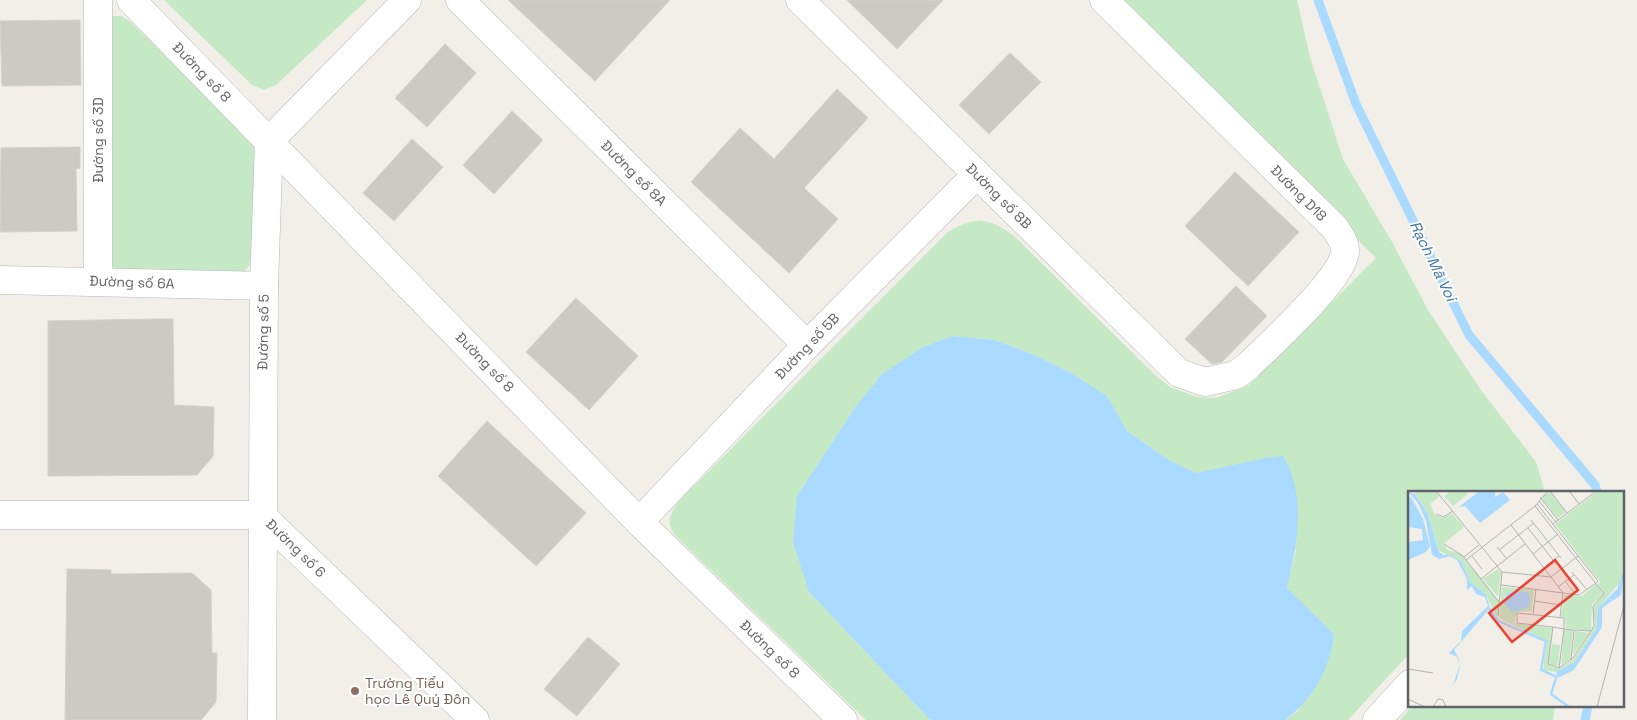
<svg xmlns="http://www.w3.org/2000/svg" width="1637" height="720" font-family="'Space Grotesk',sans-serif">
	<rect width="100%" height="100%" fill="#f1efe8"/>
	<g fill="#c5e8c5">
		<path d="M 164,0 L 367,0 L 276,85 L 264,90 L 252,85 Z"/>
		<path d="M 1115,0 L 1297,0 L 1310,57 L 1343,159 L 1392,242 L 1428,310 L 1481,390 L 1536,462 L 1544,488 L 1543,492 L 1410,492 L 1409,654 L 1348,720 L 1285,720 L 1298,711 L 1334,634 L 1287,588 L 1296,550 L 1225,468 L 1196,473 L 1169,460 L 1127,431 L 1106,396 L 1073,374 L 1037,356 L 995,340 L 952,336 L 923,347 L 854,409 L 797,496 L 809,592 L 930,720 L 866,720 L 680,540 C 665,525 667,517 680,500 L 948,232 C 975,216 987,217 1013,235 L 1155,375 L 1170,387 L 1197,397 L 1216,398 L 1249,385 L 1376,258 Z"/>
		<path d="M 112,16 L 122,16 L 131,22 L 251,140 L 255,149 L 252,252 L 249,266 L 243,273 L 116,271 L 112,264 L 110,254 Z"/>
		<path d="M 1412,706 L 1555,706 L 1553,720 L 1400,720 Z"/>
	</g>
	<path fill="#aadaff" d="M 952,336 L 995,340 L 1037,356 L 1073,374 L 1107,396 L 1127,431 L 1169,460 L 1196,473 L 1266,458 L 1283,456 C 1307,494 1297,546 1287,588 L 1334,634 C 1331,667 1312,701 1285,720 L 930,720 L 809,592 L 793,542 L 797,496 L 854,409 L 882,374 L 923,347 Z"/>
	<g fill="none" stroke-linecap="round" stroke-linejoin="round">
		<g stroke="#aadaff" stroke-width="9">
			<path d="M 1318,0 L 1356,104 L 1469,335 L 1595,485 L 1597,492"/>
			<path d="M 1585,720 L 1588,706"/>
		</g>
	</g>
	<g fill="#cccac5" stroke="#d6d1c6">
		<path d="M 508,0 L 670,0 L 595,81 Z"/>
		<path d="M 847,0 L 943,0 L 897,49 Z"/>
		<path d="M 80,20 L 81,85 L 2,86 L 0,21 Z"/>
		<path d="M 445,44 L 476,73 L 427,127 L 395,98 Z"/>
		<path d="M 1010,53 L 1041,82 L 989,134 L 959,105 Z"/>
		<path d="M 837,89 L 868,118 L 804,188 L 838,219 L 789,273 L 691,182 L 740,128 L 774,159 Z"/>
		<path d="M 512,111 L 543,140 L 494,194 L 463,165 Z"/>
		<path d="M 412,139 L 443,167 L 394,221 L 363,193 Z"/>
		<path d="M 80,147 L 80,168 L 76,169 L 77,231 L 0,232 L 1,148 Z"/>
		<path d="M 1235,172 L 1299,232 L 1248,286 L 1185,226 Z"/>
		<path d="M 1236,286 L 1267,316 L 1222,362 L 1212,364 L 1185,339 Z"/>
		<path d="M 576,298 L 638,356 L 589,410 L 526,352 Z"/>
		<path d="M 152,319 L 173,319 L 174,405 L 214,407 L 213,456 L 197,475 L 48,476 L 48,321 Z"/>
		<path d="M 487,421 L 586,513 L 536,566 L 438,476 Z"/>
		<path d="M 67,569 L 111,570 L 111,574 L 192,573 L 211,590 L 212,653 L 217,653 L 216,702 L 201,720 L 65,720 Z"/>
		<path d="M 588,637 L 620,664 L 577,716 L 544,689 Z"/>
	</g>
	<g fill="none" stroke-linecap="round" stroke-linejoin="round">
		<g stroke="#b5b8bc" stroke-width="29">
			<g id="minor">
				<path d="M 98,0 L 98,281"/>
				<path d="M 131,0 L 639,522 L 843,720"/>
				<path d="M 460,0 L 807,345"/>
				<path d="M 800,0 L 1179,373 L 1205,382 L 1236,375 L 1248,366 C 1270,344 1342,280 1345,252 C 1346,243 1339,235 1335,228 L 1104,0"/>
				<path d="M 0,280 L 264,286"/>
				<path d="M 0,515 L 261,515 L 475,720"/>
				<path d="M 639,522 L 807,345 L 977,174"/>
				<path d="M 262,720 L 264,286 L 269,141 L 407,0"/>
				<path d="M 1377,720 L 1410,684"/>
			</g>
		</g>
		<use href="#minor" stroke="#fff" stroke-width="28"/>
	</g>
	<circle fill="#8d6e63" stroke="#fff" stroke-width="2" cx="355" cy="691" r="5"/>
	<g text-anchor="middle" stroke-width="4" stroke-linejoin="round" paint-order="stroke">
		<g font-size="14" fill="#5f6368" stroke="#fff">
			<text transform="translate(202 72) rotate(46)" y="5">Đường số 8</text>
			<text transform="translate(98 140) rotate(-90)" y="5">Đường số 3D</text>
			<text transform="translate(634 173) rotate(45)" y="5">Đường số 8A</text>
			<text transform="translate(1299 193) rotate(45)" y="5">Đường D18</text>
			<text transform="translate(999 196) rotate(45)" y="5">Đường số 8B</text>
			<text transform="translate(132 282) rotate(2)" y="5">Đường số 6A</text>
			<text transform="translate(263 332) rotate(-89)" y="5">Đường số 5</text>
			<text transform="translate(807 346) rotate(-46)" y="5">Đường số 5B</text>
			<text transform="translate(485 362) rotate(46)" y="5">Đường số 8</text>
			<text transform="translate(296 548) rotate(44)" y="5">Đường số 6</text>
			<text transform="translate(770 649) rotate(44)" y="5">Đường số 8</text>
		</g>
		<g font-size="14" fill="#785e54" stroke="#fff" text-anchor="start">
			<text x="365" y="688">Trường Tiểu<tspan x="365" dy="16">học Lê Quý Đôn</tspan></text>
		</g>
		<g font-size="15" font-style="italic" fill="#4174aa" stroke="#fff">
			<text transform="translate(1433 261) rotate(64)" y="5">Rạch Mã Voi</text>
		</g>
	</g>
	<g transform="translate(1408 491)">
		<rect width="216" height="216" fill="#f1efe8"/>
		<path d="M 9,1 L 28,1 L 32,5 L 22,13 L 26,22 L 34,27 L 44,22 L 56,36 L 35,53 L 40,59 L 53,63 L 91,111 L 89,126 L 78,104 L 62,91 L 53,70 L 31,60 L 20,23 L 7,2 ZM 41,1 L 59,1 L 60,3 L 45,15 L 36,5 ZM 142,1 L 158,21 L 150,27 L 135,9 L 135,5 ZM 189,1 L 216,1 L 214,89 L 190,117 L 188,138 L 167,171 L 148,181 L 135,179 L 139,150 L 91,127 L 94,96 L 126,99 L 124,120 L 109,121 L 106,132 L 144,137 L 141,175 L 152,177 L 165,169 L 187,135 L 185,116 L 196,104 L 190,93 L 192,91 L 147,33 ZM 109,99 L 121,102 L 119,117 L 107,118 L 95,111 L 99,103 ZM 90,78 L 93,81 L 90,106 L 75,88 ZM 188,93 L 195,104 L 184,113 L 183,140 L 158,137 L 157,127 L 153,125 L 157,104 L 174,105 ZM 156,139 L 165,139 L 162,168 L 153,174 ZM 167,140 L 181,142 L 166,163 L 165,163 ZM 144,153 L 152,154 L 150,175 L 141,174 Z" fill="#c5e8c5" fill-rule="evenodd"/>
		<path d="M 0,1 L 7,3 L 20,23 L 31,61 L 35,64 L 43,64 L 53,70 L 62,91 L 78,104 L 82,117 L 46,159 L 51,168 L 52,174 L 49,188 L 45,194 L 52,173 L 49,166 L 41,162 L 53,150 L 54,140 L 80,115 L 77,106 L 68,103 L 64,95 L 59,99 L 59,88 L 49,69 L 42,65 L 31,68 L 24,64 L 18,30 L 10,12 ZM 70,1 L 87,1 L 87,6 L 95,1 L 102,9 L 72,32 L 57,15 L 51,16 ZM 3,6 L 15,28 L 22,55 L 18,61 L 0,69 L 0,51 L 15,49 L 14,38 L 0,36 L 0,7 ZM 216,79 L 213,104 L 194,117 L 194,136 L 166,179 L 150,187 L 148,181 L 167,171 L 188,138 L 190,117 L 209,98 ZM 109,99 L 121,102 L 122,112 L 119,117 L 104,121 L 95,111 L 99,103 Z" fill="#aadaff"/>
		<path fill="none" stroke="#aadaff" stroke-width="2.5" d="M 81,117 L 90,130 L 138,150 L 133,179 L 149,186M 148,187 L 143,203 L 161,216"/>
		<path fill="none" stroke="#b3b3b1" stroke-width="1" d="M 29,1 L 94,81 L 90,125M 143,1 L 159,22M 162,1 L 171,13M 132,6 L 150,29M 131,10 L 148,31M 129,13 L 190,90 L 188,92M 127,15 L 196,103 L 185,115 L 186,135 L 183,140 L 165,167 L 151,177 L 140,173 L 145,136M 29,23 L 35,26 L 45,20M 123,29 L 153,67M 145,33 L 187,1M 103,34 L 155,102 L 152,126M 120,37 L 145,69M 36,53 L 55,65 L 91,111M 89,56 L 99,68M 91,59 L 126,32M 125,63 L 150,43M 64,65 L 74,78M 56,66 L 71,54M 58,69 L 127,15 L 139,1M 136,77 L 151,65M 94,81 L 143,86 L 170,65M 164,81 L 179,99M 73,88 L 117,53M 157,90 L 167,103M 93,94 L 171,104 L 188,92M 150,96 L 166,84M 126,110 L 153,114M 125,123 L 128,98M 163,169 L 166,139M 151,177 L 156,138 L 156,127 L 109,122 L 109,132 L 145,136 L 156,138 L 166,139 L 183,140M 0,178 L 25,182M 0,208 L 17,216M 25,216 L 30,208 L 35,209 L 38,216M 189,216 L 217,111"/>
		<path fill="#ea4335" fill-opacity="0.15" stroke="#ea4335" stroke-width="2.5" d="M 147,69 L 170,99 L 104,151 L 81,122 Z"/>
		<rect width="216" height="216" fill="none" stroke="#5f6368" stroke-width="2.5"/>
	</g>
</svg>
